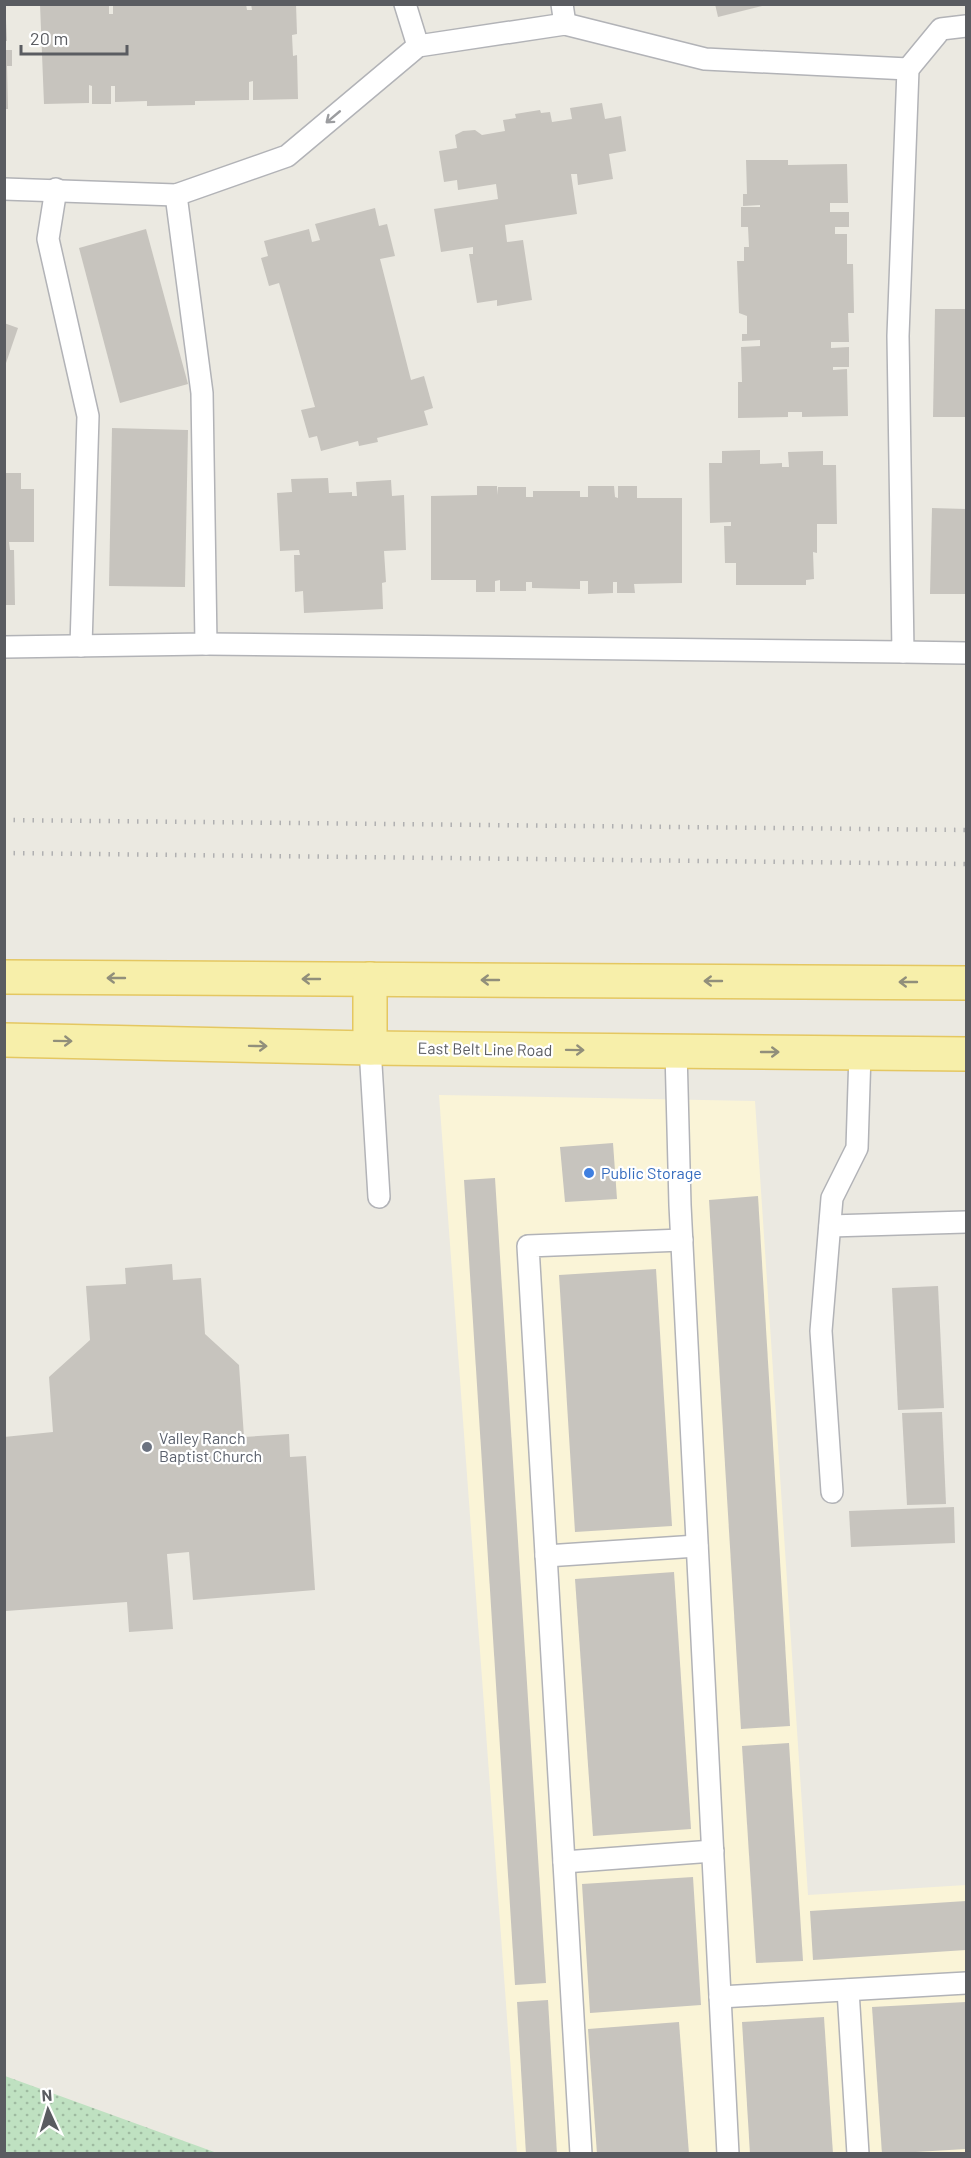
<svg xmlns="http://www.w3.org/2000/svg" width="971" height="2158" font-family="Barlow,sans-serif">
	<defs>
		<pattern id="grass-dots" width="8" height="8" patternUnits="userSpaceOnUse" patternTransform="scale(1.5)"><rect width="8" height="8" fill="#bfe1c1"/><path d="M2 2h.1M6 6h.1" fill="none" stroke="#9ebaa0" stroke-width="1.8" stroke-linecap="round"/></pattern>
	</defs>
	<rect width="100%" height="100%" fill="#ebe9e1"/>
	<path fill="#faf4d7" d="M 439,1095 L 755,1101 L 808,1895 L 966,1885 L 966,2153 L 517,2153 Z"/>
	<path fill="url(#grass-dots)" d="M 5,2076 L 217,2153 L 5,2153 Z"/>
	<g fill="#c7c4be">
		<path d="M 40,4 L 109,4 L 109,14 L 113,14 L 113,4 L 246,4 L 247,10 L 252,10 L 251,4 L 296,4 L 297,34 L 292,35 L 293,56 L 297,55 L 298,99 L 253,100 L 253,81 L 249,82 L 249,100 L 195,101 L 195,105 L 147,106 L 147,101 L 115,102 L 115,86 L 111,86 L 111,104 L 92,104 L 92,86 L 89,85 L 89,103 L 44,104 Z"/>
		<path d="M 715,4 L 766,4 L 766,5 L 718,17 Z"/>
		<path d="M 4,20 L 6,20 L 7,41 L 4,41 Z"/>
		<path d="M 4,50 L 12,50 L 12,66 L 7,66 L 8,109 L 4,109 Z"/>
		<path d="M 602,103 L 605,119 L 621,116 L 626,151 L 609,154 L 613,179 L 578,185 L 577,174 L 571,174 L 577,214 L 505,225 L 507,242 L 523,240 L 532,300 L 497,306 L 497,300 L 477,303 L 469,254 L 473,254 L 473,247 L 441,252 L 434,209 L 498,199 L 496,184 L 458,190 L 457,180 L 444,182 L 439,151 L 457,148 L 455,135 L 463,131 L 475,130 L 482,135 L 505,131 L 503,120 L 516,118 L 515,114 L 540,110 L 541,113 L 550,112 L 552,122 L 572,119 L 570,108 Z"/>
		<path d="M 746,160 L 788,160 L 788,165 L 847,164 L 848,203 L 830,203 L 830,212 L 849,212 L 849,227 L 835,227 L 835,234 L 847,234 L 847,264 L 853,264 L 854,313 L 848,313 L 849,342 L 831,342 L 831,348 L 849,347 L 849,367 L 833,367 L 833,370 L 847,369 L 848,416 L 802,417 L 802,412 L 788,412 L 788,417 L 738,418 L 738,382 L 742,382 L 741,347 L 760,346 L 760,340 L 742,341 L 742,334 L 747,334 L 747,316 L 739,313 L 737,261 L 744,261 L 744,247 L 749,247 L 748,227 L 741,227 L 741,207 L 760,207 L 760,205 L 743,206 L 743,194 L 747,194 Z"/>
		<path d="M 375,208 L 379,226 L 387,224 L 395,256 L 380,259 L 411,380 L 424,376 L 433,408 L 424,411 L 428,425 L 377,438 L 378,442 L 359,446 L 358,441 L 321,451 L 317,436 L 309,438 L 301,410 L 315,407 L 279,283 L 269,286 L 261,258 L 268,256 L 264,241 L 309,229 L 312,242 L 320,240 L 315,224 Z"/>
		<path d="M 146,229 L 188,384 L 120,403 L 79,248 Z"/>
		<path d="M 935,309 L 966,309 L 966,417 L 933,417 Z"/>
		<path d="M 4,323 L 18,328 L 5,366 L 4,366 Z"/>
		<path d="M 112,428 L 188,430 L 185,587 L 109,586 Z"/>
		<path d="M 760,450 L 760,464 L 782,463 L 782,467 L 789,467 L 788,452 L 823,451 L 823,465 L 836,465 L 837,524 L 817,524 L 817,553 L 813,552 L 814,579 L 806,580 L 806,585 L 736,585 L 736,563 L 725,563 L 724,526 L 731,526 L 731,522 L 710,523 L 709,463 L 722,463 L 722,451 Z"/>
		<path d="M 4,473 L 21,473 L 21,489 L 34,489 L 34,542 L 9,542 L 10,550 L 14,550 L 15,605 L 4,605 Z"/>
		<path d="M 328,478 L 329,493 L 352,492 L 352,496 L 357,496 L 356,482 L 391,480 L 392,496 L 404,495 L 406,550 L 384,551 L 386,582 L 382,583 L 383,609 L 304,613 L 303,591 L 295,592 L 294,555 L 300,555 L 299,550 L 280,551 L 277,493 L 292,492 L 291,479 Z"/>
		<path d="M 477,486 L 497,486 L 497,495 L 498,487 L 526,487 L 526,497 L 533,497 L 533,491 L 580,491 L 580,497 L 588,497 L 588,486 L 614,486 L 615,497 L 618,498 L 618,486 L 637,486 L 637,498 L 682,498 L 682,583 L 634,584 L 635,593 L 617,593 L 617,582 L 613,582 L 613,593 L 588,594 L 588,581 L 580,581 L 580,589 L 532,588 L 532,582 L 526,582 L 526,591 L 500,591 L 500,580 L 495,581 L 495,592 L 476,592 L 476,580 L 431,580 L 431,496 L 477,495 Z"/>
		<path d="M 932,508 L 966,509 L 966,594 L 930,594 Z"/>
		<path d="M 613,1143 L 617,1199 L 565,1202 L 560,1147 Z"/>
		<path d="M 495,1178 L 546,1983 L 515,1985 L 464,1180 Z"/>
		<path d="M 758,1196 L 790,1726 L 741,1729 L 709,1200 Z"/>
		<path d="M 172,1264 L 173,1280 L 201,1278 L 205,1334 L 239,1365 L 244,1437 L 289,1434 L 290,1457 L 306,1456 L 315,1590 L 193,1600 L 189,1552 L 167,1554 L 173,1629 L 129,1632 L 127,1602 L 6,1611 L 4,1437 L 53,1432 L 49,1377 L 90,1340 L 86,1286 L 126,1284 L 125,1268 Z"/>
		<path d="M 656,1269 L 672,1526 L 575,1532 L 559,1275 Z"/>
		<path d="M 938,1286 L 944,1408 L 898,1410 L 892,1288 Z"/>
		<path d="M 942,1412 L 946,1504 L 907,1505 L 902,1413 Z"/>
		<path d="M 954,1507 L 955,1543 L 851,1547 L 849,1511 Z"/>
		<path d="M 674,1572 L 691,1829 L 593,1836 L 575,1579 Z"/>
		<path d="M 789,1743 L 803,1961 L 756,1963 L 742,1746 Z"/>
		<path d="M 693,1877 L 701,2005 L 590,2013 L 582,1884 Z"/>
		<path d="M 966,1901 L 966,1950 L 813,1960 L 810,1911 Z"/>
		<path d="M 548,2000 L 557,2154 L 526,2154 L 517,2002 Z"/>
		<path d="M 966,2002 L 966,2149 L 882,2154 L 872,2007 Z"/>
		<path d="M 824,2017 L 833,2154 L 750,2154 L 742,2022 Z"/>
		<path d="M 679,2022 L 689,2154 L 597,2154 L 588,2029 Z"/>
	</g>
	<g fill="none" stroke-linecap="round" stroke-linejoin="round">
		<g stroke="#b2b3b7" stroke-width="24">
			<g id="service">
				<path d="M 405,4 L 418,46"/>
				<path d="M 562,4 L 565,24"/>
				<path d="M 908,69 L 941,29 L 966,26"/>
				<path d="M 4,189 L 176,195 L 287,156 L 418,46 L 565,24 L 705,59 L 908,69 L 898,336 L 903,652 L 206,644"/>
				<path d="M 56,189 L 48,239 L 88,416 L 81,646"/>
				<path d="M 4,647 L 206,644 L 202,393 L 176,195"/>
				<path d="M 903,652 L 966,653"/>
				<path d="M 370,1048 L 379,1197"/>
				<path d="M 676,1051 L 680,1205 L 728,2154"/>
				<path d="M 830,1226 L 966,1222"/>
				<path d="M 832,1492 L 821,1331 L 832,1198 L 857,1148 L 860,1053"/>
				<path d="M 546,1556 L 697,1546"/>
				<path d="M 564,1862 L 713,1851"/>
				<path d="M 848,1990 L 858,2154"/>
				<path d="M 720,1997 L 966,1983"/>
				<path d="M 581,2154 L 528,1246 L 682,1240"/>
			</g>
		</g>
		<g stroke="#e4c761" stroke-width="36">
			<g id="primary">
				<path d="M 4,977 L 966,983"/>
				<path d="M 4,1040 L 370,1048 L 966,1054"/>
				<path d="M 370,1048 L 370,979"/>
			</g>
		</g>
		<use href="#service" stroke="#fff" stroke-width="21"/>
		<use href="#primary" stroke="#f7efaa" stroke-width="33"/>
		<g stroke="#b0b0b1" stroke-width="4.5" stroke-dasharray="1.5 8" stroke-linecap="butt">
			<path d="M 4,820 L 966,830"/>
			<path d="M 4,853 L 966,864"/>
		</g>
	</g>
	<defs><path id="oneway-shaft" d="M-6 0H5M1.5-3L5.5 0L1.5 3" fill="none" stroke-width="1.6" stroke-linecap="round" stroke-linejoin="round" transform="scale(1.5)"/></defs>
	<use stroke="#9c9da0" href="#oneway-shaft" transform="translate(333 117) rotate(140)"/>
	<g stroke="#918f7b">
		<use href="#oneway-shaft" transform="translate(116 978) rotate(-180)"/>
		<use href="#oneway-shaft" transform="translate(311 979) rotate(-180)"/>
		<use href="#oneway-shaft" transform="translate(490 980) rotate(-180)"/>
		<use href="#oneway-shaft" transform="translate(713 981) rotate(-180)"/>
		<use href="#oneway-shaft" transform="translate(908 982) rotate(-180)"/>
		<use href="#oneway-shaft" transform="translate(63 1041) rotate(1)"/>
		<use href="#oneway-shaft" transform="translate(258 1046) rotate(1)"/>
		<use href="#oneway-shaft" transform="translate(575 1050) rotate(1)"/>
		<use href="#oneway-shaft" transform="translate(770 1052)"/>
	</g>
	<circle fill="#3f7fe0" stroke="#fff" stroke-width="2" cx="589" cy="1173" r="6"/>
	<circle fill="#6b7280" stroke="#fff" stroke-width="2" cx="147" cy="1447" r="6"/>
	<g text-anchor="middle" stroke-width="4.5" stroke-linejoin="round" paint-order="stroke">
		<g font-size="16" fill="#5a5c61" stroke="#fff">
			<text transform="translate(485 1049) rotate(1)" y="6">East Belt Line Road</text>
		</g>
		<g font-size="16" fill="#366cbe" stroke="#fff" text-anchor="start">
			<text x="601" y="1179">Public Storage</text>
		</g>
		<g font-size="16" fill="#5b616d" stroke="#fff" text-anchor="start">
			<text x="159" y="1444">Valley Ranch<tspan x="159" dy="18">Baptist Church</tspan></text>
		</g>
	</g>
	<rect width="971" height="2158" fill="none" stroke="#5a5c61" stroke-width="12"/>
	<g transform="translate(48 2110) rotate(356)" stroke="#ffffff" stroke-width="4.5" paint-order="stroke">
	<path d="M0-4.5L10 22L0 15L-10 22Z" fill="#5a5c61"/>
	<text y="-9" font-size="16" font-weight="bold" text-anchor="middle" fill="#5a5c61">N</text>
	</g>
	<path d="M21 45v9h106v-9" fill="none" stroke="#5a5c61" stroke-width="3"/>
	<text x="30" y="45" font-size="18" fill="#5a5c61" stroke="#ffffff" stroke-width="4.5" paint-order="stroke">20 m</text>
</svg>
